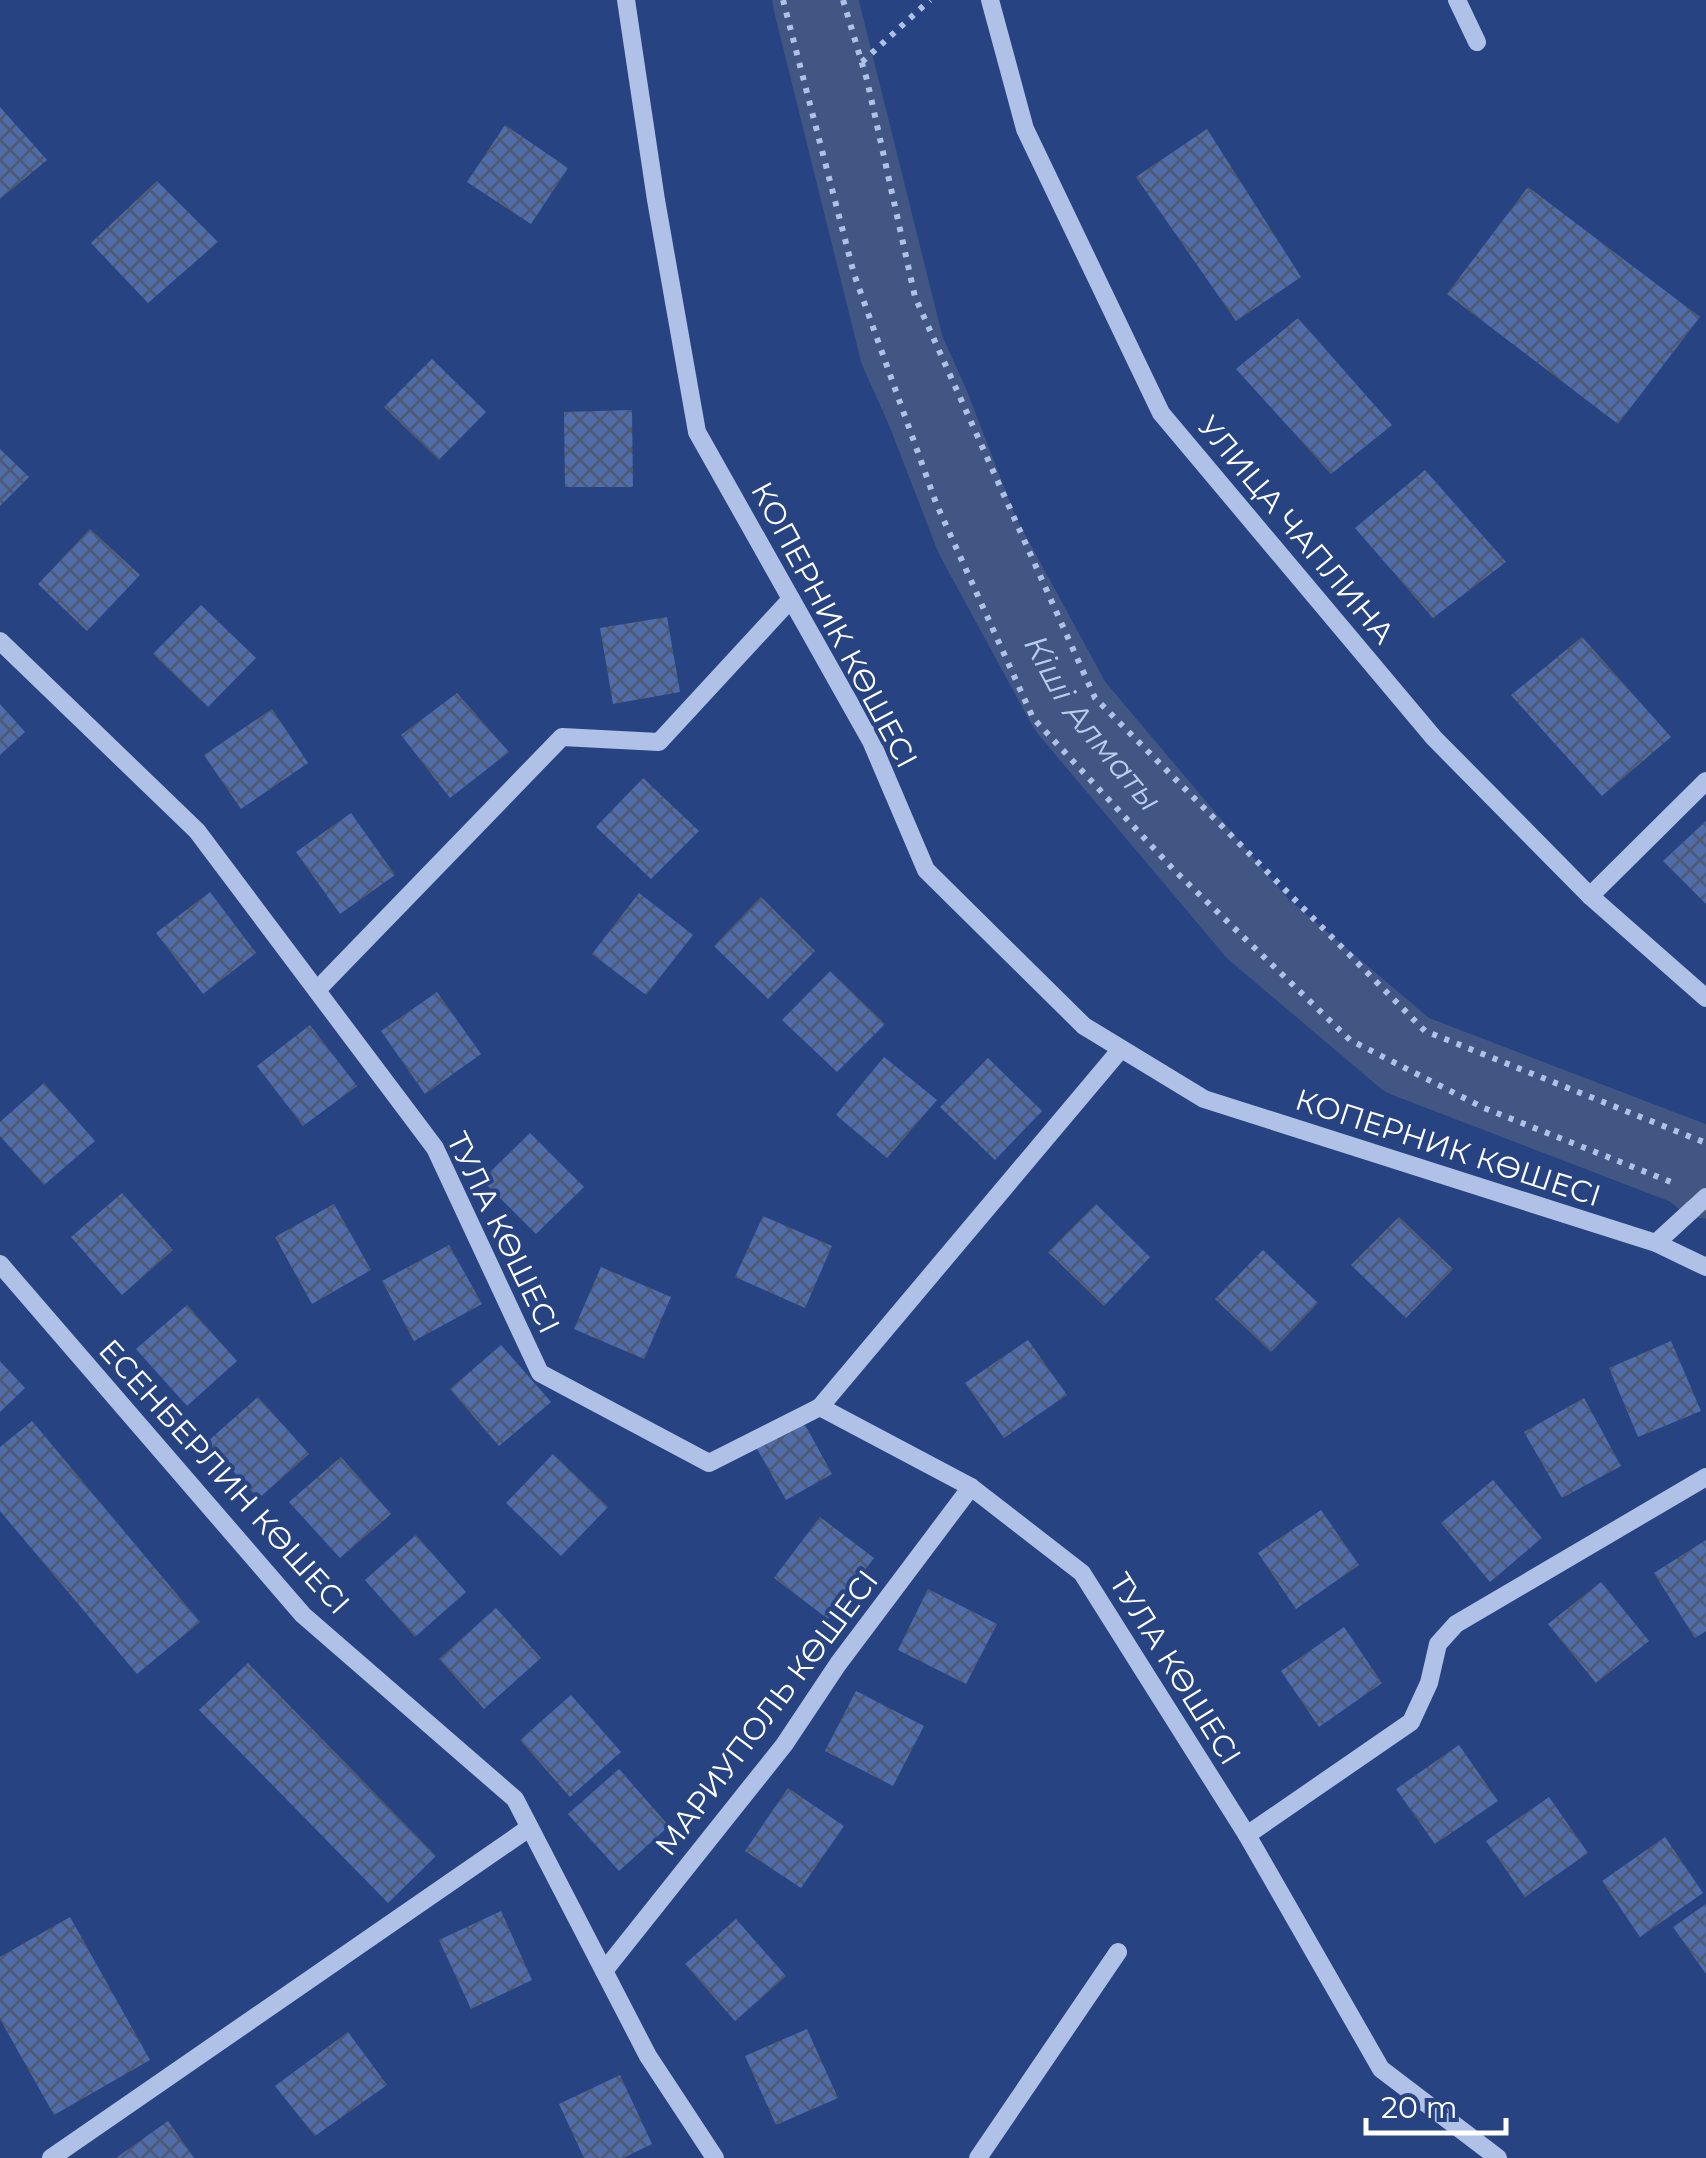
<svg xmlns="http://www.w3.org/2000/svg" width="1706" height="2158" font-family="Montserrat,sans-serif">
	<defs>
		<pattern id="building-cross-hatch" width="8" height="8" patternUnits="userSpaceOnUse" patternTransform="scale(2.5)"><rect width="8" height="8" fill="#506ca9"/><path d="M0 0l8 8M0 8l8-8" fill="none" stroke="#4e5971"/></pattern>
	</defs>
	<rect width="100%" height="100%" fill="#274381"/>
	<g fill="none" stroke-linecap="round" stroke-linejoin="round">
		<path stroke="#415683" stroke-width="85" id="s1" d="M 815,0 L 902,350 L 928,408 L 977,535 L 1070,706 L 1258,929 L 1407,1055 L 1691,1164 L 1706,1176"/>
	</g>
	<g fill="url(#building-cross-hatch)">
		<path d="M 0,107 L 47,160 L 0,199 Z"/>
		<path d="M 505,125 L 568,168 L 531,224 L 467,182 Z"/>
		<path d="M 1207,129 L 1301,277 L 1236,321 L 1136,177 Z"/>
		<path d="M 157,181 L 218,242 L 148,303 L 91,243 Z"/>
		<path d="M 1528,187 L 1700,317 L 1618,424 L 1447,294 Z"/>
		<path d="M 1298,318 L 1392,425 L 1331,474 L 1236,369 Z"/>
		<path d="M 432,359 L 486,412 L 439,460 L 384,407 Z"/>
		<path d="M 632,410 L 633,487 L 565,487 L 564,412 Z"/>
		<path d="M 0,449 L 29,477 L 0,506 Z"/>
		<path d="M 1425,470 L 1506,562 L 1433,618 L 1355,528 Z"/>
		<path d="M 90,529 L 140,575 L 87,631 L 38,584 Z"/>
		<path d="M 201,605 L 256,658 L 208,707 L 153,654 Z"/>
		<path d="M 667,617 L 680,692 L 613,704 L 600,628 Z"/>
		<path d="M 1582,637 L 1671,737 L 1602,796 L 1511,695 Z"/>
		<path d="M 457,693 L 509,752 L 450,798 L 401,735 Z"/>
		<path d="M 0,704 L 25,732 L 0,755 Z"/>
		<path d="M 272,709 L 308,763 L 241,809 L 204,755 Z"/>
		<path d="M 643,778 L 699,831 L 651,879 L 596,827 Z"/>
		<path d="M 351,813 L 395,875 L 340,914 L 296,852 Z"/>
		<path d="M 1706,821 L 1706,904 L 1663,861 Z"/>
		<path d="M 210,892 L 256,953 L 203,994 L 156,933 Z"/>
		<path d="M 639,893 L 693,935 L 646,995 L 592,954 Z"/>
		<path d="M 761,897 L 815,951 L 768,999 L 714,946 Z"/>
		<path d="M 830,971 L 885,1024 L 837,1072 L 782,1020 Z"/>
		<path d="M 437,992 L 481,1054 L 425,1094 L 381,1031 Z"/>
		<path d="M 310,1025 L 357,1086 L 303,1126 L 257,1066 Z"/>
		<path d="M 884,1057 L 937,1100 L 887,1158 L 836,1115 Z"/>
		<path d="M 988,1058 L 1042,1111 L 995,1160 L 940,1107 Z"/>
		<path d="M 44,1083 L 95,1141 L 44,1185 L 0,1136 L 0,1122 Z"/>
		<path d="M 530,1133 L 584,1187 L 536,1234 L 482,1180 Z"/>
		<path d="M 122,1193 L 173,1250 L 122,1295 L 71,1237 Z"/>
		<path d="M 334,1204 L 371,1270 L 312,1304 L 275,1237 Z"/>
		<path d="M 1096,1204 L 1150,1257 L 1104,1306 L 1048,1252 Z"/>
		<path d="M 763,1216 L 832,1246 L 805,1308 L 735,1277 Z"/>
		<path d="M 1399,1217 L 1453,1269 L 1406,1318 L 1351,1265 Z"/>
		<path d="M 449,1245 L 482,1304 L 414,1341 L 382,1281 Z"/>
		<path d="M 1263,1250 L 1318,1303 L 1271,1352 L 1215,1299 Z"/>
		<path d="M 601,1267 L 671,1297 L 644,1359 L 574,1329 Z"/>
		<path d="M 187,1305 L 237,1361 L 187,1406 L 136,1349 Z"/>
		<path d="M 1028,1340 L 1067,1395 L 1004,1438 L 965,1383 Z"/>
		<path d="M 1671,1341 L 1701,1411 L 1638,1437 L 1609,1368 Z"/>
		<path d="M 501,1345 L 551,1402 L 499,1446 L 450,1389 Z"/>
		<path d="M 0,1361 L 25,1388 L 0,1412 Z"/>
		<path d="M 258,1397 L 309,1454 L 258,1499 L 207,1442 Z"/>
		<path d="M 1584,1398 L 1621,1466 L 1562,1498 L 1524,1432 Z"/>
		<path d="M 32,1421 L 200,1622 L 137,1674 L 0,1511 L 0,1447 Z"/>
		<path d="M 803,1421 L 832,1474 L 786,1500 L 756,1447 Z"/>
		<path d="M 553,1454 L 608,1507 L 561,1556 L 506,1503 Z"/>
		<path d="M 341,1457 L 391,1514 L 340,1558 L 289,1502 Z"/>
		<path d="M 1493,1480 L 1542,1538 L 1490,1582 L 1441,1523 Z"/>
		<path d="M 1321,1510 L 1359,1565 L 1296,1609 L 1258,1553 Z"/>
		<path d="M 820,1517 L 874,1558 L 828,1619 L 774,1578 Z"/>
		<path d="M 416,1535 L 466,1592 L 415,1637 L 365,1580 Z"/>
		<path d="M 1706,1540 L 1706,1631 L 1695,1638 L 1654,1573 Z"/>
		<path d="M 1601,1582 L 1649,1641 L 1596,1683 L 1548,1624 Z"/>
		<path d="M 928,1589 L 997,1624 L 966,1684 L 898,1650 Z"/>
		<path d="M 496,1608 L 541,1658 L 484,1709 L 439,1659 Z"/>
		<path d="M 1344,1627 L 1382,1683 L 1319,1727 L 1281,1671 Z"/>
		<path d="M 248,1663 L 436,1856 L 388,1903 L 199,1710 Z"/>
		<path d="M 856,1691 L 924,1726 L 893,1786 L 825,1751 Z"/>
		<path d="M 571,1695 L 621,1752 L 570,1797 L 520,1740 Z"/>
		<path d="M 1459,1745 L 1498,1801 L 1435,1844 L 1396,1789 Z"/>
		<path d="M 619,1769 L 669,1826 L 619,1871 L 568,1814 Z"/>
		<path d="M 788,1788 L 844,1826 L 801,1888 L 745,1851 Z"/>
		<path d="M 1549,1797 L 1588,1853 L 1525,1897 L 1486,1841 Z"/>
		<path d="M 1665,1837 L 1703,1893 L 1640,1937 L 1602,1881 Z"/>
		<path d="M 1706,1904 L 1706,1974 L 1673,1927 Z"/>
		<path d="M 501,1911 L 532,1980 L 471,2009 L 439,1940 Z"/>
		<path d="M 70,1917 L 150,2060 L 54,2115 L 0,2019 L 0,1957 Z"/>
		<path d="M 736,1919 L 786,1976 L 735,2021 L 685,1964 Z"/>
		<path d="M 807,2029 L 838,2098 L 776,2125 L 745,2056 Z"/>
		<path d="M 348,2032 L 387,2085 L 315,2136 L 275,2086 Z"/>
		<path d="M 620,2075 L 652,2144 L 623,2158 L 584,2158 L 559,2104 Z"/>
		<path d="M 168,2121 L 194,2158 L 116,2158 Z"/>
	</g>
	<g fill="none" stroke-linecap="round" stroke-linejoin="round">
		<g stroke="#afc1e6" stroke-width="6" stroke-dasharray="5 8" stroke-linecap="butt">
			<path d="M 783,0 L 854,274 L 936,503 L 1033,718 L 1174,870 L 1350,1040 L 1484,1108 L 1676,1184"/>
			<path d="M 843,0 L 867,80 L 915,297 L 1095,698 L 1425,1031 L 1706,1143"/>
			<path d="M 862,62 L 930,0"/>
		</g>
		<g stroke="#afc1e6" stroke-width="18">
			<path d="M 626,0 L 656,200 L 697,432 L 871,741 L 926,870 L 1084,1026 L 1204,1099 L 1656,1243 L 1706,1267"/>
			<path d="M 990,0 L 1025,129 L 1161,413 L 1434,738 L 1590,896 L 1706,998"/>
			<path d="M 1457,0 L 1477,42"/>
			<path d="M 0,641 L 197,831 L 435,1148 L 540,1373 L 709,1463 L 820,1407 L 971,1487 L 1082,1573 L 1247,1835 L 1381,2069 L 1498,2158"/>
			<path d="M 1590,896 L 1706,781"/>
			<path d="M 317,990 L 562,737 L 659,742 L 791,599"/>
			<path d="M 1656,1243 L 1693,1209"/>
			<path d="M 0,1264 L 303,1615 L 515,1799 L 648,2056 L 715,2158"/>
			<path d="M 820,1407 L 1121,1049"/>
			<path d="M 1247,1835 L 1411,1722 L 1429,1683 L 1438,1644 L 1456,1624 L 1706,1477"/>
			<path d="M 604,1971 L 784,1745 L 838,1664 L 971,1487"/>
			<path d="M 51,2158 L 529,1828"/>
			<path d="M 978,2158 L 1118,1952"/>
		</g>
		<path stroke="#afc1e6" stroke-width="18" d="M 1693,1209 L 1706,1197"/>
	</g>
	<g text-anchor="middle" stroke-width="8" stroke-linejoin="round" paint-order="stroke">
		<g font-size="30" fill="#fff" stroke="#274381">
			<text transform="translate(1296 530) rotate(50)" y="10">УЛИЦА ЧАПЛИНА</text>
			<text transform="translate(834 625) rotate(62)" y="10">КОПЕРНИК КӨШЕСІ</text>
			<text transform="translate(1448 1148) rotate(18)" y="10">КОПЕРНИК КӨШЕСІ</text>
			<text transform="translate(503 1233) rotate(64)" y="10">ТУЛА КӨШЕСІ</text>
			<text transform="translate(224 1477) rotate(48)" y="10">ЕСЕНБЕРЛИН КӨШЕСІ</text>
			<text transform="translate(1175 1669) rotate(58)" y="10">ТУЛА КӨШЕСІ</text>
			<text transform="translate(767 1713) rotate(-53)" y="10">МАРИУПОЛЬ КӨШЕСІ</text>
		</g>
		<g font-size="32" font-style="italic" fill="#bacbee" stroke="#274381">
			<text dy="11" stroke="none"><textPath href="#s1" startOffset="782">Кіші Алматы</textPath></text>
		</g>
	</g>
	<path d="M1366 2118v15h140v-15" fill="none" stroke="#ffffff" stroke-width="5"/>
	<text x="1381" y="2118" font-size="30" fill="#ffffff" stroke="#274381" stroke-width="8" paint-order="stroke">20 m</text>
</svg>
